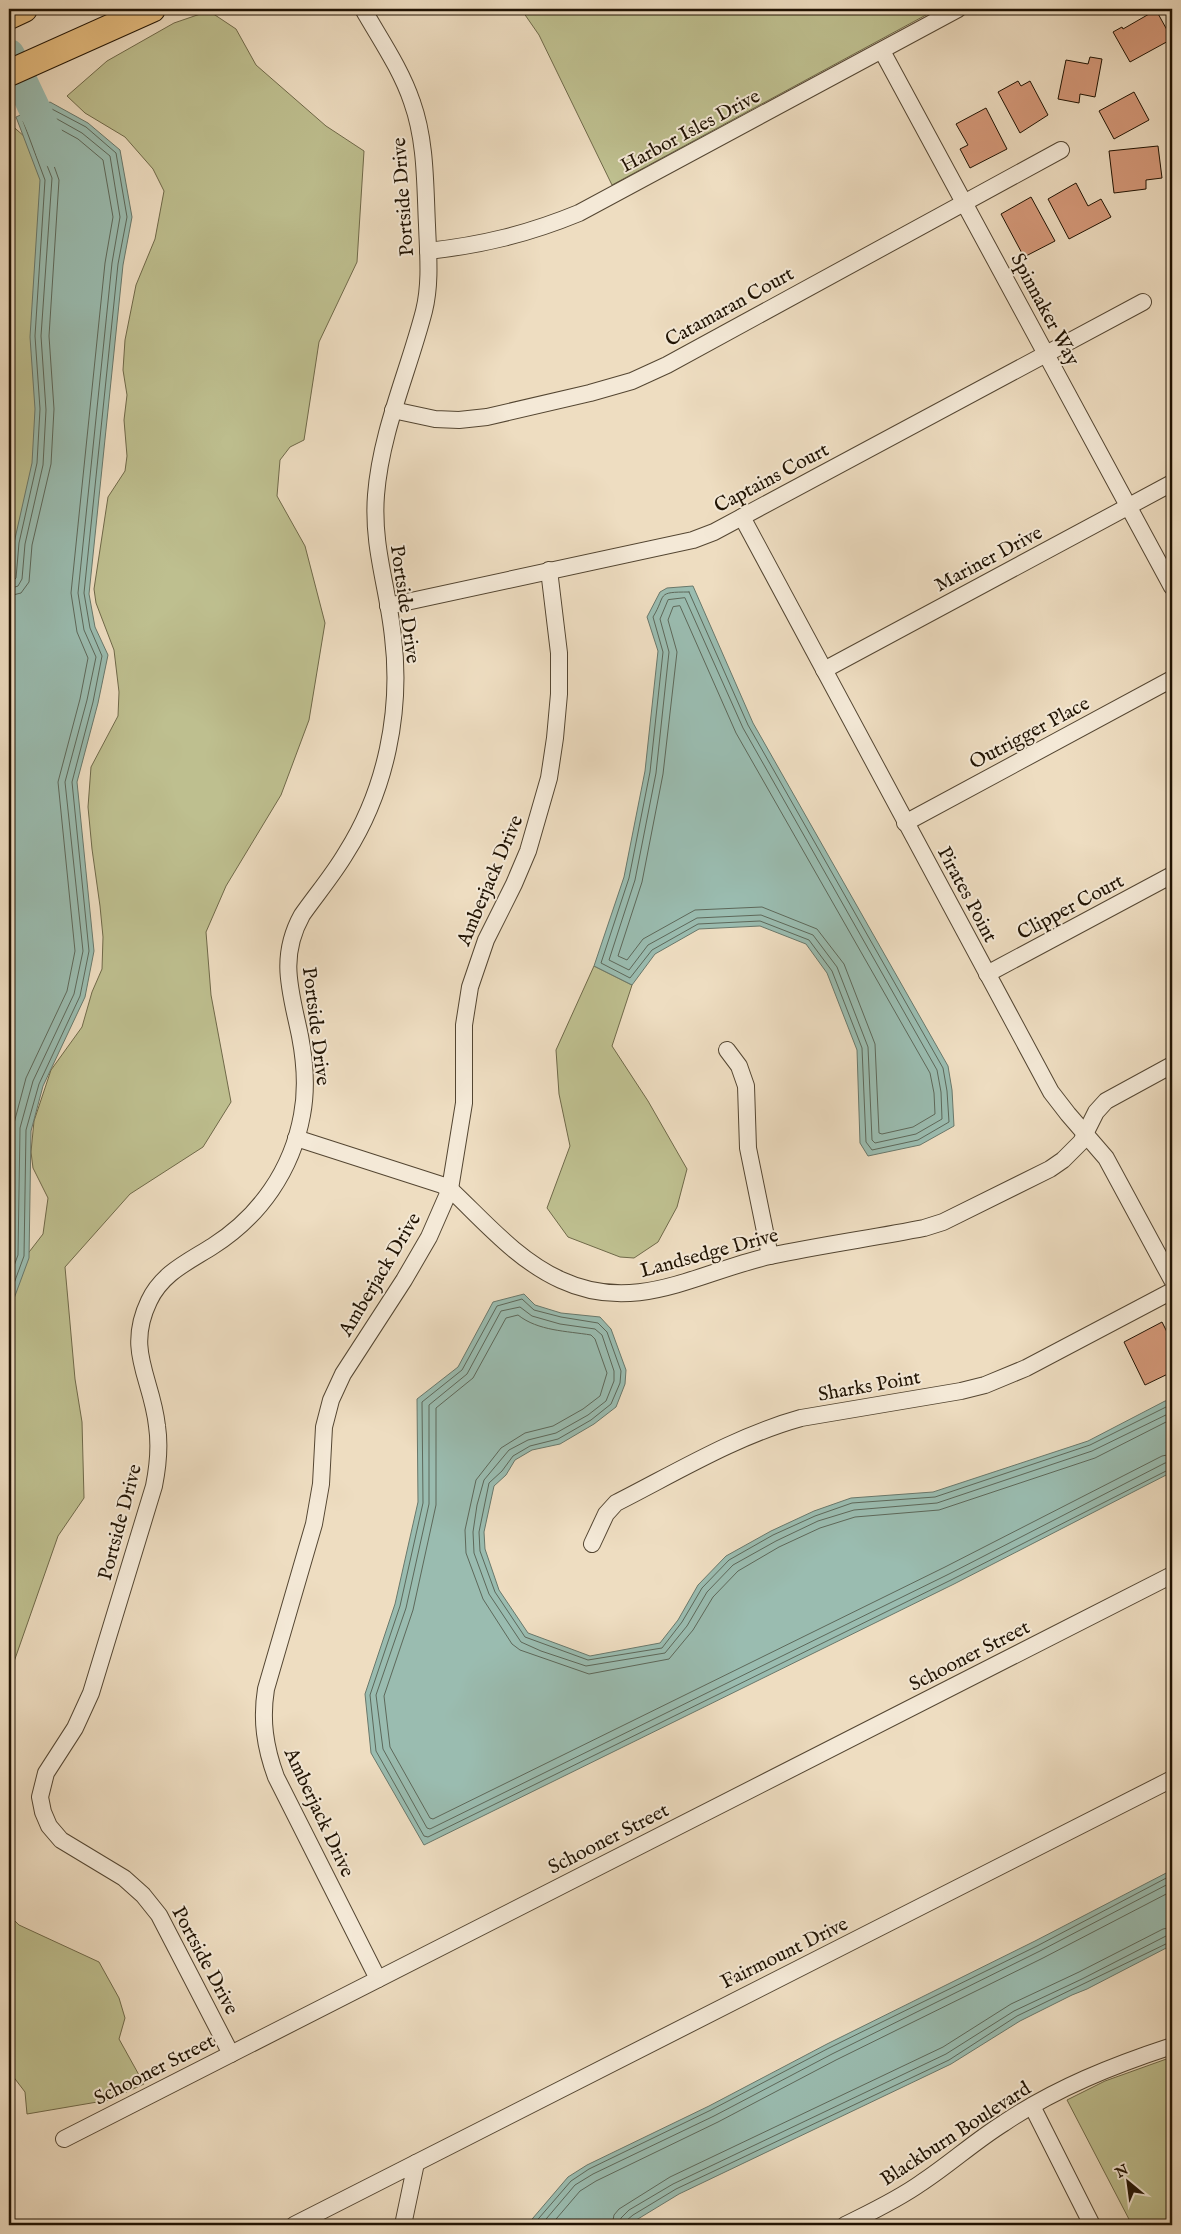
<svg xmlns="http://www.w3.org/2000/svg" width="1181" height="2234" font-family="'IM FELL English',serif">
	<rect width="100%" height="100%" fill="#eeddc1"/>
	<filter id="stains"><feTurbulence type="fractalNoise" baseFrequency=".004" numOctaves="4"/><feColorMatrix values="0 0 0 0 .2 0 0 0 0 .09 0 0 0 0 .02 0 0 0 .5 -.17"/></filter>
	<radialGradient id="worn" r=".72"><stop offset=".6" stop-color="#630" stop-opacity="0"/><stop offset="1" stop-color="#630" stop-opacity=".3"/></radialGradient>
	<g fill="#bebf8f" stroke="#6f6949">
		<path d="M 521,9 L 937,9 L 612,185 L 539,35 Z"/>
		<path d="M 209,11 L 236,29 L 256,65 L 326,126 L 364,151 L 357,262 L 319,342 L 304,440 L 290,447 L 280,460 L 277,496 L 305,546 L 325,623 L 309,720 L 281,795 L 226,886 L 206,932 L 211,995 L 231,1102 L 203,1147 L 130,1194 L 65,1267 L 75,1379 L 82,1422 L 84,1498 L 58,1536 L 9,1676 L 9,1315 L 16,1269 L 43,1234 L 48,1198 L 33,1168 L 31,1152 L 34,1121 L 51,1070 L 82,1027 L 92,992 L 102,969 L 103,937 L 100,906 L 92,849 L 88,807 L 91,767 L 118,716 L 119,692 L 114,650 L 96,603 L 94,589 L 108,497 L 125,471 L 127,456 L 124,420 L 127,395 L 123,370 L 125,340 L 136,285 L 155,239 L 164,191 L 153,169 L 125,137 L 85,113 L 67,96 L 107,61 L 174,23 Z"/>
		<path d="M 9,123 L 25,137 L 52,187 L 36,470 L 9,656 Z"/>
		<path d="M 594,966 L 632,985 L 612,1046 L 648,1101 L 687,1169 L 677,1207 L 658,1242 L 634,1258 L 620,1257 L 568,1237 L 547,1208 L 570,1146 L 559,1094 L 556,1050 Z"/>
		<path d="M 9,1915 L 19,1925 L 99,1962 L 119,1998 L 125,2018 L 119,2039 L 144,2084 L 109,2100 L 27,2114 L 25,2092 L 9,2071 Z"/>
		<path d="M 1172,2057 L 1172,2225 L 1132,2225 L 1067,2100 L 1105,2081 Z"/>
	</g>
	<g fill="#9abcb0" stroke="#69786b">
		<path d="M 50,102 L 88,123 L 120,150 L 132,217 L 123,265 L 89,594 L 95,627 L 108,655 L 98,703 L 77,782 L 94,951 L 85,997 L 43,1086 L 31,1131 L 29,1258 L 9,1312 L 9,612 L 14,543 L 32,463 L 35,409 L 30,337 L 40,180 L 16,117 Z"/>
		<path d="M 693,586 L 753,723 L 948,1066 L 952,1090 L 954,1126 L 920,1145 L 868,1156 L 860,1143 L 857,1050 L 827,973 L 806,944 L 760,926 L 699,929 L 655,954 L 632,985 L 594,966 L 624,877 L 645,771 L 658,651 L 647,617 L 660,592 L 667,588 Z"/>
		<path d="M 524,1294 L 535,1305 L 561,1313 L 600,1317 L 611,1329 L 626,1370 L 625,1384 L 616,1407 L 594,1424 L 560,1444 L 532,1450 L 515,1460 L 506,1475 L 494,1486 L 484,1532 L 485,1549 L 499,1590 L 528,1633 L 590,1656 L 660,1643 L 678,1620 L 698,1585 L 726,1556 L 771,1531 L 814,1511 L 851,1498 L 933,1492 L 1088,1441 L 1165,1401 L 1172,1400 L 1172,1472 L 954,1584 L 424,1845 L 371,1753 L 365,1694 L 395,1604 L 418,1502 L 417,1399 L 458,1367 L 493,1302 Z"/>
		<path d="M 1172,1870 L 1172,1945 L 1087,1989 L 1072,1995 L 1020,2021 L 951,2064 L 679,2194 L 628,2225 L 527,2225 L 568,2177 L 587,2165 L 709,2106 L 827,2044 L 1035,1941 Z"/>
	</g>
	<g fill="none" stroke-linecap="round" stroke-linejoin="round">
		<g stroke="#5d685a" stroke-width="1">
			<path d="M 9,582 L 13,581 L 16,578 L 19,543 L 37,463 L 40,409 L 35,336 L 45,180 L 23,121 L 50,108 L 86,127 L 116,153 L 127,217 L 118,264 L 84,593 L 90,628 L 102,656 L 93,702 L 72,782 L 89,951 L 80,996 L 39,1084 L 26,1130 L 24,1256 L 9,1297"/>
			<path d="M 9,589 L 18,586 L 22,579 L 25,544 L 43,465 L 46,410 L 41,336 L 52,178 L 31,125 L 50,115 L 82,133 L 110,156 L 120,217 L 112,263 L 78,593 L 84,630 L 96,657 L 87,700 L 65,782 L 83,951 L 74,994 L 33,1081 L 20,1128 L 18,1255 L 9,1279"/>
			<path d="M 689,592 L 748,725 L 943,1068 L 947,1091 L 949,1122 L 918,1140 L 872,1150 L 866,1142 L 862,1048 L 832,971 L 809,940 L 760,921 L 698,924 L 652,950 L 630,978 L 601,963 L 629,878 L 650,772 L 663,652 L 653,617 C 667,594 655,592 689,592 Z"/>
			<path d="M 9,596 L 21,593 L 29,582 L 32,545 L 51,464 L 54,409 L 49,336 L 59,180 L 41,129 L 49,123 L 78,139 L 103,160 L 113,217 L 105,263 L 71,593 L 77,632 L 88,658 L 80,699 L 58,782 L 75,951 L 67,991 L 26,1078 L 13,1127 L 9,1258"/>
			<path d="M 685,598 L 743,728 L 937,1070 L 941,1092 L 942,1119 L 916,1134 L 875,1143 L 872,1140 L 868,1047 L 837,967 L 813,935 L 761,915 L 697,918 L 648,945 L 629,970 L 609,960 L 635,880 L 656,773 L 669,652 L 660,619 L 668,600 Z"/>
			<path d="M 680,606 L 736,733 L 930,1073 L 934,1093 L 935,1114 L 913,1127 L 882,1134 L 879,1133 L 875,1044 L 844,964 L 817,929 L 762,907 L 695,910 L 643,939 L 627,960 L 618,956 L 642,882 L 663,774 L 677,652 L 668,620 L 673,607 Z"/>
			<path d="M 1172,1405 L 1166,1407 L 1090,1445 L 935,1497 L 852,1503 L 815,1516 L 773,1535 L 729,1560 L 702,1588 L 682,1622 L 662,1648 L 588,1660 L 525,1637 L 495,1592 L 480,1551 L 479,1532 L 489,1483 L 502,1471 L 513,1456 L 530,1446 L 558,1439 L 591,1420 L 611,1404 L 620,1383 L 621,1371 L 607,1332 L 598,1323 L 561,1317 L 534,1310 L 522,1299 L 497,1306 L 462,1370 L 422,1402 L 423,1503 L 400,1606 L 370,1695 L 376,1751 L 424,1836 L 428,1837 L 951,1580 L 1172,1468"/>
			<path d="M 1172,1412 L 1092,1451 L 937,1503 L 854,1510 L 818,1521 L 776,1541 L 733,1565 L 707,1592 L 687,1626 L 665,1653 L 586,1666 L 541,1651 L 521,1642 L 489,1594 L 474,1553 L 473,1532 L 477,1505 L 484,1480 L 509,1450 L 528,1440 L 556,1433 L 588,1415 L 606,1401 L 614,1381 L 614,1371 L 602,1335 L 595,1329 L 560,1324 L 532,1316 L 520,1307 L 501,1311 L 467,1374 L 429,1405 L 429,1504 L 406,1608 L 376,1695 L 383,1749 L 427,1828 L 430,1829 L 949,1574 L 1165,1463 L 1172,1462"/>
			<path d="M 1172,1419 L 1095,1458 L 939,1510 L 855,1517 L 820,1528 L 779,1547 L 738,1571 L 713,1597 L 693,1630 L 669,1659 L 589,1674 L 520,1650 L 512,1644 L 483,1599 L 466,1553 L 465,1530 L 476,1480 L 501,1448 L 525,1433 L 553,1426 L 583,1409 L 600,1396 L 607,1373 L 595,1339 L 591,1335 C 567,1331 538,1331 518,1315 L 506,1318 L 473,1378 L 436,1408 L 436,1505 L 413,1610 L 384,1696 L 390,1747 L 430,1818 L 433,1819 L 945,1567 L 1162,1456 L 1172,1454"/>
			<path d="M 533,2225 L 571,2181 L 589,2169 L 711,2110 L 829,2048 L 1037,1946 L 1172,1875"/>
			<path d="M 541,2225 L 575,2185 L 593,2174 L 714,2116 L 832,2054 L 1040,1951 L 1172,1882"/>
			<path d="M 551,2225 L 580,2191 L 596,2181 L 718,2122 L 836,2060 L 1043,1958 L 1172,1891"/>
			<path d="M 612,2225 L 614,2215 L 619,2209 L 670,2177 L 943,2047 L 1011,2004 L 1079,1972 L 1163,1929 L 1172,1927"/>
			<path d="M 619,2225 L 621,2218 L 629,2210 L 673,2184 L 946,2054 L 1014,2011 L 1082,1979 L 1166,1936 L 1172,1934"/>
			<path d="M 626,2225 L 627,2220 L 633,2215 L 676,2189 L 949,2060 L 1017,2016 L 1172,1941"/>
		</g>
		<path stroke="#9abcb0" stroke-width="32" d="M 9,55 L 46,133 L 52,151"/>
	</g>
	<g fill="#d5997a" stroke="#201303">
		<path d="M 1156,10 L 1172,39 L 1130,62 L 1113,32 L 1122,27 L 1123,29 Z"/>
		<path d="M 1090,57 L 1102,59 L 1095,97 L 1080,94 L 1079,103 L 1058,99 L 1066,60 L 1088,64 Z"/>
		<path d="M 1018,81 L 1021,86 L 1030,81 L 1048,115 L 1020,133 L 998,92 Z"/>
		<path d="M 1134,92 L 1149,120 L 1114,139 L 1099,111 Z"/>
		<path d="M 986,108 L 1007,149 L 970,168 L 960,149 L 968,145 L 956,124 Z"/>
		<path d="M 1158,146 L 1162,178 L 1146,180 L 1146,189 L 1114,193 L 1109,151 Z"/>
		<path d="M 1076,183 L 1088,206 L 1101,199 L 1111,217 L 1069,239 L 1048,199 Z"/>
		<path d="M 1031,197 L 1055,241 L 1024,257 L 1001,214 Z"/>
		<path d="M 1162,1322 L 1172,1342 L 1172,1372 L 1145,1385 L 1124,1342 Z"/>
	</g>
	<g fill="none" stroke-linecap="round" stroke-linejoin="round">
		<g stroke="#544632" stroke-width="18">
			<g id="street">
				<path d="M 882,51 L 1172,587"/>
				<path d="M 428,251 C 482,245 528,234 579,213 L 958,9"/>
				<path d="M 393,410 L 435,419 L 459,420 L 487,417 L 590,393 L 632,381 L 667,365 L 1061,150"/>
				<path d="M 742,517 L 1051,1092 L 1068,1114 L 1106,1158 L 1172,1280"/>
				<path d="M 388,606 L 693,540 L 714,532 L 1143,302"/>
				<path d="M 824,670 L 1172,483"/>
				<path d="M 905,823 L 1172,679"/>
				<path d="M 987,974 L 1172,875"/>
				<path d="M 727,1050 L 739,1066 L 746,1086 L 748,1148 L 770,1256"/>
				<path d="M 296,1138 L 442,1185 L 450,1189 C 485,1222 517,1260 561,1280 C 636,1315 698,1272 770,1256 C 821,1245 873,1238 924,1228 L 943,1222 L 1050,1169 L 1063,1160 L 1081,1142 L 1096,1112 L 1106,1101 L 1172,1065"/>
				<path d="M 592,1544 L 606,1514 L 616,1503 C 677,1472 736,1436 801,1418 L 961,1391 L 985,1385 L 1026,1368 L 1172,1291"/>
				<path d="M 378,1979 L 276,1777 C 265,1747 261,1720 266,1689 L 314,1524 L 321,1484 L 324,1427 L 331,1400 L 343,1374 L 404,1280 L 429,1237 L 450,1189 L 464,1103 L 464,1025 L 470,987 L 486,940 L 514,884 L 528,851 L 549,778 L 555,738 L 559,694 L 559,653 L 549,570"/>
				<path d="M 231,2054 L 159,1915 L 143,1895 L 124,1878 L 61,1840 L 49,1826 L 43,1812 L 40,1797 L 46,1773 L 75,1728 L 91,1693 L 154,1486 C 158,1466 160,1446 157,1426 C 152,1378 125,1351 149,1301 C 162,1273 188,1262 213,1246 C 260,1216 292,1170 302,1115 C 307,1089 305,1062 300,1036 C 291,992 278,958 302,915 C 316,895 333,875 346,853 C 386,790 402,711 393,637 C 388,587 372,547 376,495 C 381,431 408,373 424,311 C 431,283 428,253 427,225 C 425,184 426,141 412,102 C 401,69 380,39 363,9"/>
				<path d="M 1032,2106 L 1092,2225"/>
				<path d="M 64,2139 L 1172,1575"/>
				<path d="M 416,2163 L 1172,1779"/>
				<path d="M 294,2225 L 416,2163 L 403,2225"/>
				<path d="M 845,2225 C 871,2212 897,2200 921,2183 C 950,2164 975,2141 1004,2123 C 1056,2088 1114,2065 1172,2046"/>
			</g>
		</g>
		<g stroke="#201303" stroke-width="28">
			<g id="primary">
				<path d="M 9,16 L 24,9"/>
				<path d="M 9,73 L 152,9"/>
			</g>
		</g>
		<use href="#street" stroke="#f4e9d7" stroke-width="16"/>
		<use href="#primary" stroke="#e7be80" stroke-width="26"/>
	</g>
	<g text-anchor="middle" stroke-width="4" stroke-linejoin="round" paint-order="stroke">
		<g font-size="20" fill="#201303" stroke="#f4e9d7">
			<text transform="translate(690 130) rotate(-28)" y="7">Harbor Isles Drive</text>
			<text transform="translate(402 197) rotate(-94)" y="7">Portside Drive</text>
			<text transform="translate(729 306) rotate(-29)" y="7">Catamaran Court</text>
			<text transform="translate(1046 309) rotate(62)" y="7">Spinnaker Way</text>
			<text transform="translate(771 477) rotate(-28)" y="7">Captains Court</text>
			<text transform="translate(988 558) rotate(-28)" y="7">Mariner Drive</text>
			<text transform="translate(406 604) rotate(82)" y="7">Portside Drive</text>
			<text transform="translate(1029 732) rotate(-28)" y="7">Outrigger Place</text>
			<text transform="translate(489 880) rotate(-67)" y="7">Amberjack Drive</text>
			<text transform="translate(968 894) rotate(62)" y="7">Pirates Point</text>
			<text transform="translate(1070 906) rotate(-28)" y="7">Clipper Court</text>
			<text transform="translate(317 1026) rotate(83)" y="7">Portside Drive</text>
			<text transform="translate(709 1252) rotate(-15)" y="7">Landsedge Drive</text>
			<text transform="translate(379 1274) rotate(-59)" y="7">Amberjack Drive</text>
			<text transform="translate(869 1385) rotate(-10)" y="7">Sharks Point</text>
			<text transform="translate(119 1522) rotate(-75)" y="7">Portside Drive</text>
			<text transform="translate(969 1655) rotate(-27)" y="7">Schooner Street</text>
			<text transform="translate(320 1812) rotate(65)" y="7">Amberjack Drive</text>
			<text transform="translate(608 1838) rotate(-27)" y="7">Schooner Street</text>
			<text transform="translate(784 1952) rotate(-26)" y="7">Fairmount Drive</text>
			<text transform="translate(206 1960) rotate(62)" y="7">Portside Drive</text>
			<text transform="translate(154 2069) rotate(-27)" y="7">Schooner Street</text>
			<text transform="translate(955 2133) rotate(-33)" y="7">Blackburn Boulevard</text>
		</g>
	</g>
	<rect width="1181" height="2234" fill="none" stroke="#eeddc1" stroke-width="30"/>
	<rect x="10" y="10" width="1161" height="2214" fill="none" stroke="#201303" stroke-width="2.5"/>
	<rect x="15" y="15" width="1151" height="2204" fill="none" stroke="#201303"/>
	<g transform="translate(1128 2182) rotate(331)" stroke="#f4e9d7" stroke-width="4" paint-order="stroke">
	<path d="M0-4L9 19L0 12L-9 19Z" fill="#201303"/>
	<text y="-8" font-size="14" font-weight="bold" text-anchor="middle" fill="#201303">N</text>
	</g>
	<rect width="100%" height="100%" filter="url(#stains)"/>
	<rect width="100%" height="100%" fill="url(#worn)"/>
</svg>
